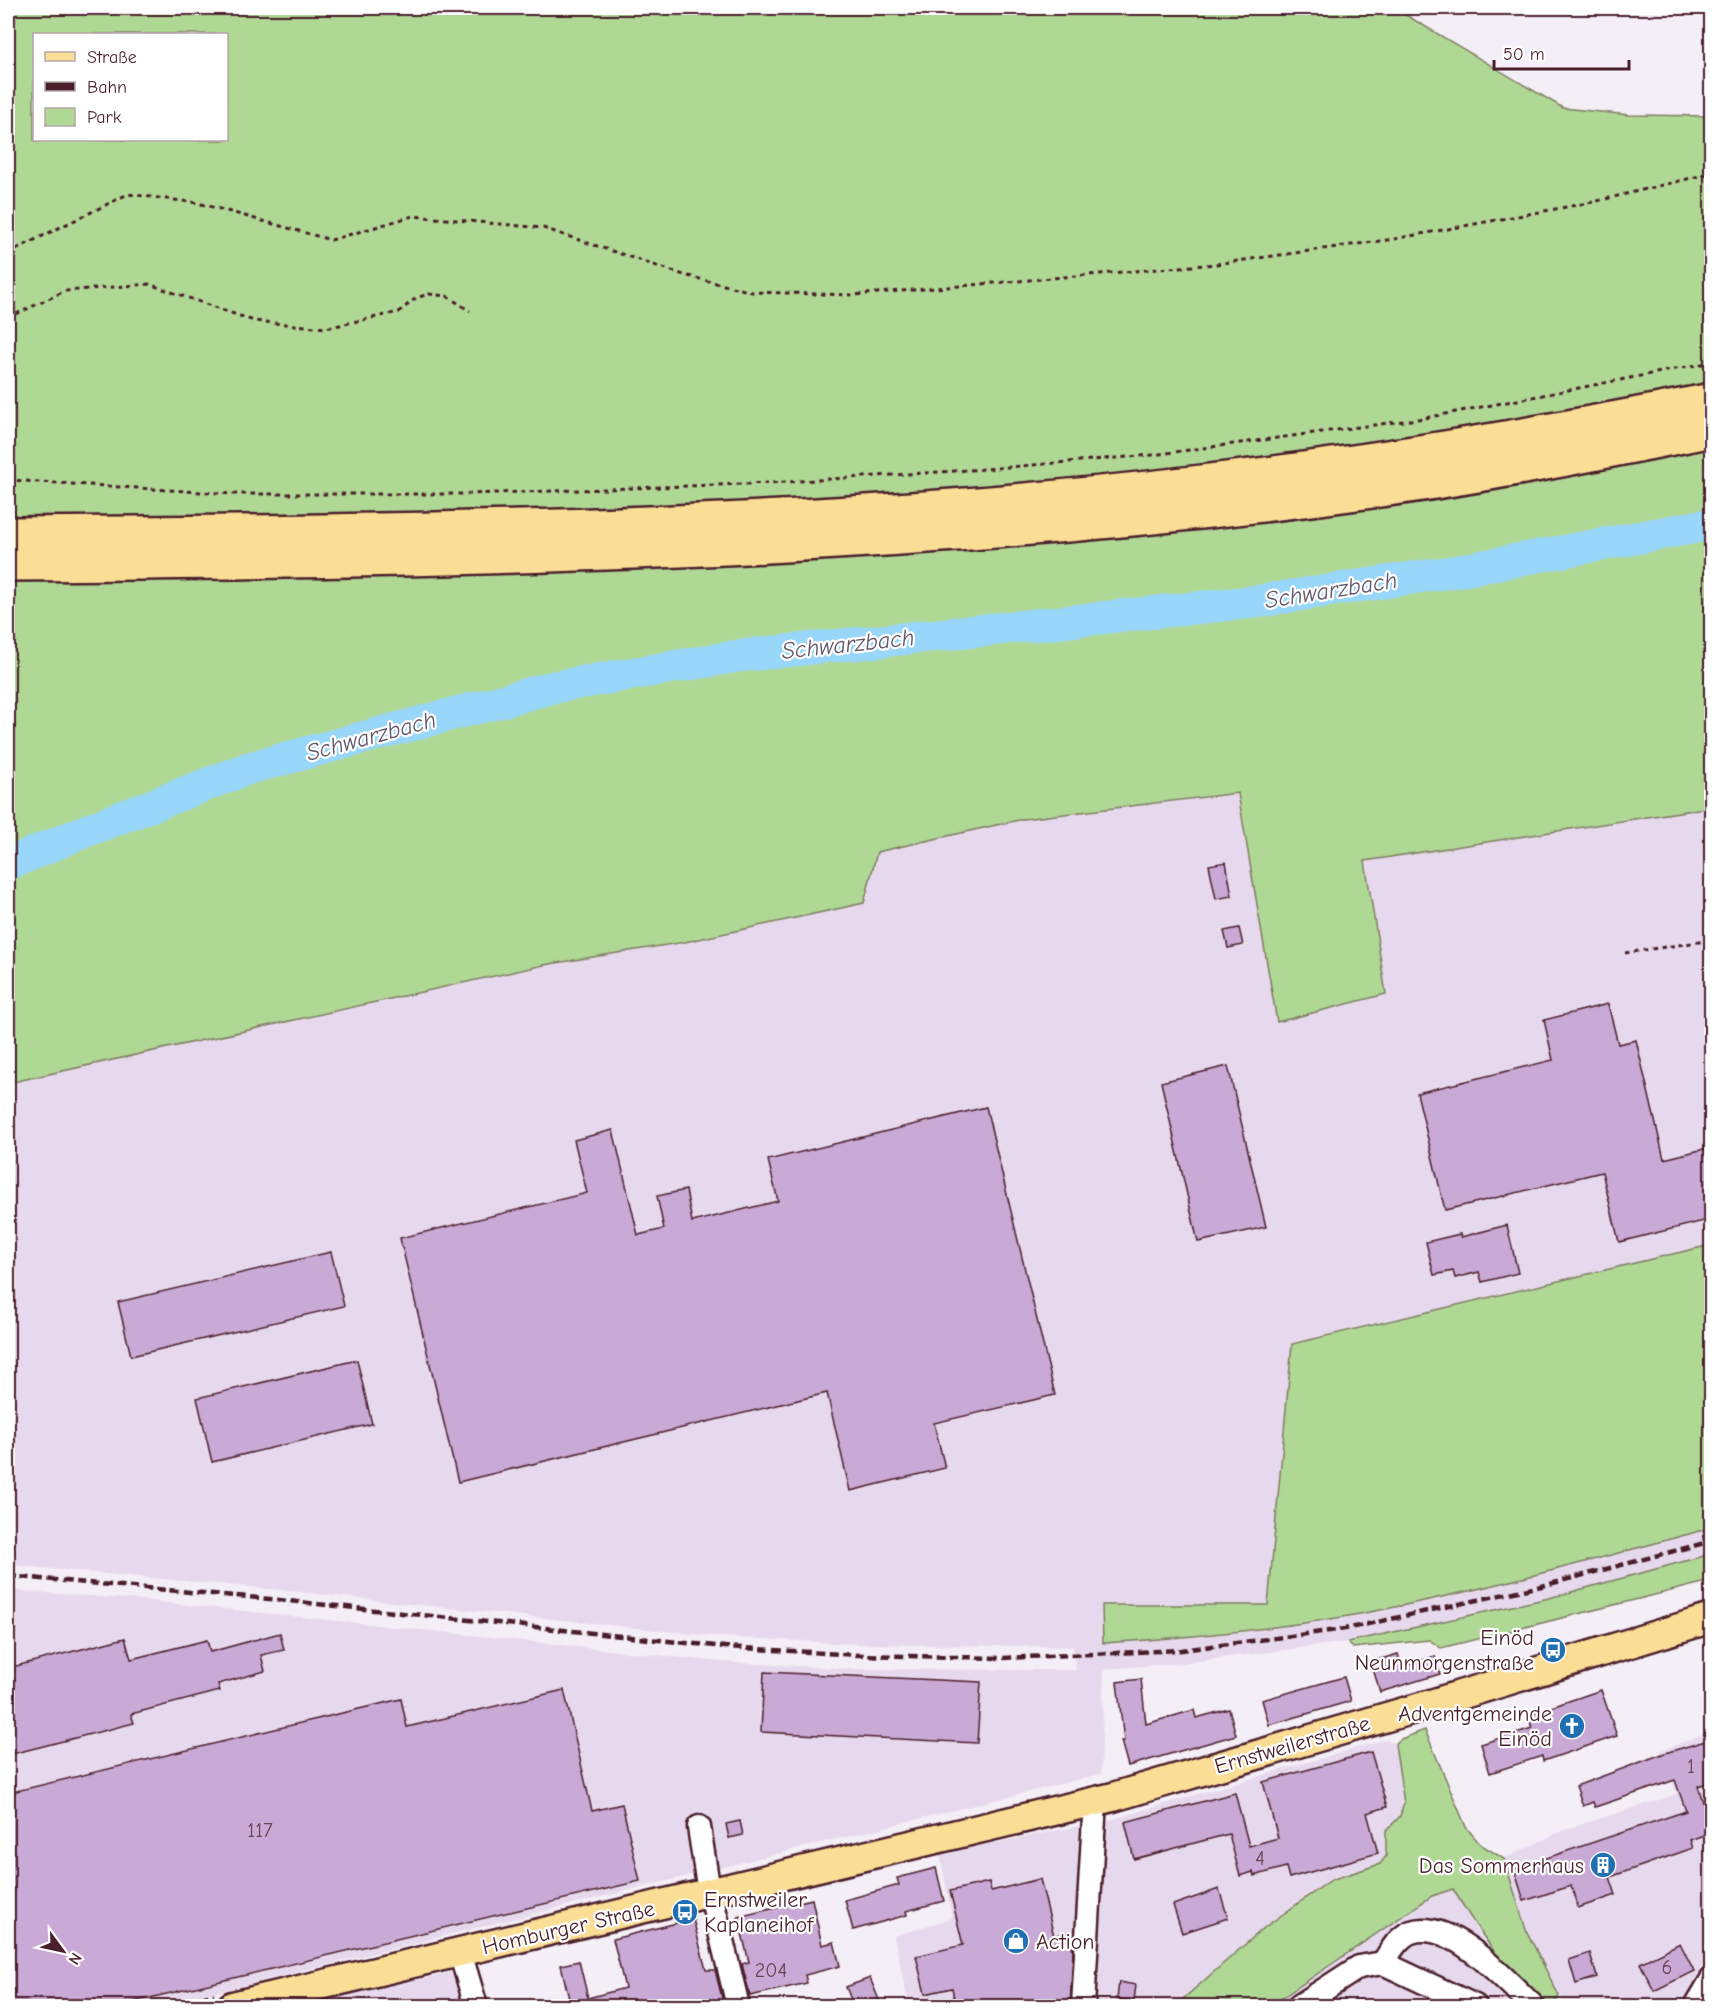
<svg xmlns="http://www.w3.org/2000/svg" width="1719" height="2014" font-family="'Comic Neue',sans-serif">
	<rect width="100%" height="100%" fill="#f4eef7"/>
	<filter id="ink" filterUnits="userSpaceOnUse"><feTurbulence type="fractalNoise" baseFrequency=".0167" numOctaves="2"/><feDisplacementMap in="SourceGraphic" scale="12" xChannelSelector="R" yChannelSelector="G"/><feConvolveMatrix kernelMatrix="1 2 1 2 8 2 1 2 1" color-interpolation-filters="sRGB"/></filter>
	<g filter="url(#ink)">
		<g fill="#e7d9ed">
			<path d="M 1238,793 L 1277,1022 L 1386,994 L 1365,861 L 1711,807 L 1711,1245 L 1292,1344 L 1268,1605 L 1103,1605 L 1103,1642 L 1181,1638 L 1343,1617 L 1543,1573 L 1711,1528 L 1711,1554 L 1549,1598 L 1348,1642 L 1183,1663 L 1104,1669 L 1101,1774 L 160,2006 L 8,2006 L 8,1590 L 141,1600 L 722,1662 L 855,1669 L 1076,1670 L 1073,1647 L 857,1644 L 721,1637 L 270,1589 L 8,1565 L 8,1083 L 544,965 L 685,942 L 863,903 L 876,852 L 1023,819 Z"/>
			<path d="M 1711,1731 L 1711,2006 L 1565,2006 L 1526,1930 L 1504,1859 L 1564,1830 L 1677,1794 L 1660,1751 Z"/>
			<path d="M 1387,1739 L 1395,1744 L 1404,1803 L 1400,1816 L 1386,1831 L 1386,1856 L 1380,1864 L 1331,1880 L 1265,1927 L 1175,2006 L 909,2006 L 894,1936 L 952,1918 L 940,1854 L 1113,1819 Z"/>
			<path d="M 1453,1889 L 1483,1940 L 1542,2003 L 1554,2004 L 1555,2006 L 1270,2006 L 1432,1896 Z"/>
			<path d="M 454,1972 L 465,2006 L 293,2006 Z"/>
		</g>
		<g fill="#b0d895" stroke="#7d7c60" stroke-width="1.5" fill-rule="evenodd">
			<path d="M 8,8 L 1394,8 L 1563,108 L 1629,115 L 1711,116 L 1711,807 L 1365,861 L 1386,994 L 1277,1022 L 1238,793 L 1023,819 L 877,852 L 864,903 L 685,942 L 544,965 L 8,1083 ZM 34,34 L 226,34 L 226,140 L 34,140 Z"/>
			<path d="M 1711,1245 L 1711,1528 C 1590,1561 1467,1595 1343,1617 C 1264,1630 1183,1638 1103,1643 L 1102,1605 L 1268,1605 L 1292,1344 Z"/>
			<path d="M 1711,1554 L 1711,1581 L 1441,1648 L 1429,1640 L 1353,1648 L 1348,1642 L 1549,1598 Z"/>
			<path d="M 1425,1730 L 1466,1827 L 1480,1844 L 1504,1859 L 1526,1930 L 1559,1996 L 1554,2004 L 1542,2003 C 1502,1965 1481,1936 1453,1889 L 1432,1896 L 1270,2006 L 1175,2006 L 1265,1927 L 1331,1880 L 1380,1864 L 1386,1856 L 1386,1831 L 1400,1816 L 1404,1803 L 1395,1744 L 1401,1739 Z"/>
		</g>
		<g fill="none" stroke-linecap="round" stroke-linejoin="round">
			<path stroke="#98d6fa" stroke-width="33" d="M 8,864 L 83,832 L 249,768 L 554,687 L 738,656 L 1252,602 L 1458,571 L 1712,524"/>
		</g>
		<g fill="#c9a9d5" stroke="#4a1f2b" stroke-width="1.5">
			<path d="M 1226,862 L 1232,896 L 1216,899 L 1209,865 Z"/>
			<path d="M 1239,928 L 1243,945 L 1228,948 L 1224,931 Z"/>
			<path d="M 1608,1004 L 1618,1044 L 1636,1040 L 1664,1159 L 1712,1147 L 1712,1219 L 1619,1242 L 1602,1172 L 1445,1210 L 1417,1093 L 1553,1060 L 1544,1020 Z"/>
			<path d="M 1228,1066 L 1266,1227 L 1198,1242 L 1161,1082 Z"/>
			<path d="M 986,1107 L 1055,1395 L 934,1423 L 945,1468 L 850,1491 L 827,1393 L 458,1482 L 400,1238 L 587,1193 L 574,1140 L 613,1130 L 638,1235 L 664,1229 L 657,1196 L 686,1190 L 692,1222 L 778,1201 L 768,1160 Z"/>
			<path d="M 1507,1225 L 1518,1273 L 1482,1282 L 1479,1272 L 1455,1278 L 1453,1271 L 1434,1275 L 1426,1242 L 1460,1234 L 1461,1237 Z"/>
			<path d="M 331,1252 L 344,1306 L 131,1356 L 118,1302 Z"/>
			<path d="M 357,1360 L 372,1424 L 212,1462 L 197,1398 Z"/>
			<path d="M 280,1633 L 284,1650 L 261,1655 L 265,1671 L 218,1684 L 220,1691 L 131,1714 L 134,1723 L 8,1755 L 8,1668 L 125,1638 L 131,1659 L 207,1640 L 210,1652 Z"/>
			<path d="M 1398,1654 L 1402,1667 L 1435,1656 L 1440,1674 L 1380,1692 L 1371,1662 Z"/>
			<path d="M 764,1672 L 981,1682 L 977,1743 L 761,1732 Z"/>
			<path d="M 1344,1677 L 1351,1701 L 1269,1725 L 1262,1700 Z"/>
			<path d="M 1141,1679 L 1146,1724 L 1194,1710 L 1196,1718 L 1229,1709 L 1236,1735 L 1128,1766 L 1121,1741 L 1124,1741 L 1117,1682 Z"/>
			<path d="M 564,1690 L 592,1811 L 622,1804 L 640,1881 L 112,2007 L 8,2007 L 8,1793 L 401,1699 L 407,1727 Z"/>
			<path d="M 1601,1690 L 1617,1736 L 1543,1761 L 1542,1756 L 1490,1773 L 1481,1744 L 1532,1728 L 1528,1715 Z"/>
			<path d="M 1712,1739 L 1712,1781 L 1698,1786 L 1712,1832 L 1690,1840 L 1693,1848 L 1610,1877 L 1616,1895 L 1578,1908 L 1571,1886 L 1524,1901 L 1514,1869 L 1686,1811 L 1675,1780 L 1595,1807 L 1593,1802 L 1583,1806 L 1576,1786 L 1665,1753 Z"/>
			<path d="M 1371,1752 L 1387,1807 L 1367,1813 L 1378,1853 L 1289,1878 L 1286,1867 L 1254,1876 L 1253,1872 L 1240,1876 L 1229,1834 L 1134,1859 L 1125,1822 L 1235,1793 L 1249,1846 L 1278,1838 L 1263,1782 Z"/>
			<path d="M 740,1821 L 743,1835 L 729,1838 L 726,1824 Z"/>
			<path d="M 936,1868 L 944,1901 L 906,1911 L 907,1915 L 853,1930 L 845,1900 L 899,1885 L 897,1878 Z"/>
			<path d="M 1040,1879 L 1054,1936 L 1068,1932 L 1073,1951 L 1070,2007 L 956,2007 L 952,1988 L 925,1994 L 916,1956 L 963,1945 L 950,1891 L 989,1882 L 991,1891 Z"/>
			<path d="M 1219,1889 L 1228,1918 L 1182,1933 L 1173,1905 Z"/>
			<path d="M 812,1899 L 822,1945 L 834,1942 L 840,1966 L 805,1975 L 807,1983 L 750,1996 L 742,1964 L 749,1962 L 738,1917 Z"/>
			<path d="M 693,1919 L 706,1970 L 715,1970 L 723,2002 L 720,2003 L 721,2007 L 574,2007 L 573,2002 L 570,2003 L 561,1965 L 579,1961 L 588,1998 L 625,1988 L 613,1939 Z"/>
			<path d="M 1680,1943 L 1694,1971 L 1654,1991 L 1640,1963 Z"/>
			<path d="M 1590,1953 L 1597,1977 L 1576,1984 L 1569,1960 Z"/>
			<path d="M 870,1978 L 882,2007 L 854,2007 L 846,1987 Z"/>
			<path d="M 1119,1982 L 1136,1985 L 1134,2001 L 1117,1999 Z"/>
		</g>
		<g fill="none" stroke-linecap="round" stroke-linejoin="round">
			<g stroke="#4a1f2b" stroke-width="27">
				<g id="minor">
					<path d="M 699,1827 L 707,1879 L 738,2006"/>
					<path d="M 460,1952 L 476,2006"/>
					<path d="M 1383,1963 C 1390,1952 1398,1937 1411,1932 C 1452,1918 1507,1982 1533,2006"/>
					<path d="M 1083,2006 L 1095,1801"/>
					<path d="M 1299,2006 L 1359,1967 L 1383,1963 L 1475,2006"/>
					<path d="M 1696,2006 L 1712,1979"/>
				</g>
			</g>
			<g stroke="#4a1f2b" stroke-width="33">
				<path id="major" d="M 232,2006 L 1113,1797 L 1421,1707 L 1712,1618"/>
			</g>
			<g stroke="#4a1f2b" stroke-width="38">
				<g id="highway">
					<path d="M 8,534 C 403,531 800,529 1193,483 C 1367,463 1540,434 1712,400"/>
					<path d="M 8,564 C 463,561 921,553 1373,491 C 1487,476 1599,453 1712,430"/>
				</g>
			</g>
			<g stroke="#4a1f2b" stroke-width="3" stroke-dasharray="4.5 4.5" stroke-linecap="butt">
				<path d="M 8,253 L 128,194 L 198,203 L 331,240 L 413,216 L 543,228 L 684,275 L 752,292 L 854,295 L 1216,264 L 1394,239 L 1593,202 L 1712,173"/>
				<path d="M 8,318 L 65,291 L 149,284 L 254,321 L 326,328 L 399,312 L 416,298 L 429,294 L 447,296 L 470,311"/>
				<path d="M 8,480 L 234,494 L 469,494 L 770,483 L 985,469 L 1152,455 L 1425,418 L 1712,362"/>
				<path d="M 1625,953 L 1712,940"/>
				<path d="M 160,2006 L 214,1994"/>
			</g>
			<use href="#minor" stroke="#fff" stroke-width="22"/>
			<use href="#major" stroke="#fbde96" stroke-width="28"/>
			<use href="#highway" stroke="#fbde96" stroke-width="33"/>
			<path stroke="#4a1f2b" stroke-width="4.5" stroke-dasharray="9 4.5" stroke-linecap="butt" d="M 8,1576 L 270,1599 L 725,1647 L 858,1655 L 1003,1658 L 1182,1650 L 1345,1629 L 1546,1585 L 1712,1541"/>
		</g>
	</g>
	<defs>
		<g id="bus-disc" transform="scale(1.35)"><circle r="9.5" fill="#1f6fb2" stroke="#fff"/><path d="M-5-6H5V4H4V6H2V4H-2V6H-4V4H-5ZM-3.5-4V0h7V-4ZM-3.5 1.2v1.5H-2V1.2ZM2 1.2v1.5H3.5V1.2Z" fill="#fff"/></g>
		<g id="church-disc" transform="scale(1.35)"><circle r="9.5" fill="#1f6fb2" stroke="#fff"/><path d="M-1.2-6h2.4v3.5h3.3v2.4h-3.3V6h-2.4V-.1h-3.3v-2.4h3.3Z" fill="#fff"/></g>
		<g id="building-disc" transform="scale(1.35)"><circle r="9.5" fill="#1f6fb2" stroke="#fff"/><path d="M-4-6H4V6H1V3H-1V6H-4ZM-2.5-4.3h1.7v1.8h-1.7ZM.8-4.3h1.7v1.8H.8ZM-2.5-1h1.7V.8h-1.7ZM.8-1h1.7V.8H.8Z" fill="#fff"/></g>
		<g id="shop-disc" transform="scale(1.35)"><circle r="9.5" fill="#1f6fb2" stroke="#fff"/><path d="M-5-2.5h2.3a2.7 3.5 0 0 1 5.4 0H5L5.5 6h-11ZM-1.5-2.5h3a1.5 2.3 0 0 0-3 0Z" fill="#fff"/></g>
	</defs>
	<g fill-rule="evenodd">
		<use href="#bus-disc" x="1553" y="1650"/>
		<use href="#church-disc" x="1572" y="1726"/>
		<use href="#building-disc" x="1603" y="1865"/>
		<use href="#bus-disc" x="685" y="1912"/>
		<use href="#shop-disc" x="1016" y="1941"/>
	</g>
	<g text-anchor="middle" stroke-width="4.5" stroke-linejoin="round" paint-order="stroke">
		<g font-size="20" fill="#6a4256">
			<text x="1691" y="1773">1</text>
			<text x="260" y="1837">117</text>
			<text x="1260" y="1865">4</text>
			<text x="1667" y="1974">6</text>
			<text x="771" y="1977">204</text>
		</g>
		<g font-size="22" fill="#4a1f2b" stroke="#fff" text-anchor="end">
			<text x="1534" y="1645">Einöd<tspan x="1534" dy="25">Neunmorgenstraße</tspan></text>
			<text x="1552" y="1721">Adventgemeinde<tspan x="1552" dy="25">Einöd</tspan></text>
			<text x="1584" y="1873">Das Sommerhaus</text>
			<text x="704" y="1907" text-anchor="start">Ernstweiler<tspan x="704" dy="25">Kaplaneihof</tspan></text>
			<text x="1036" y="1949" text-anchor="start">Action</text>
		</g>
		<g font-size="22" fill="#4a1f2b" stroke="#fff">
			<text transform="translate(1292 1744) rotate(-16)" y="8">Ernstweilerstraße</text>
			<text transform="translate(568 1927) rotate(-13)" y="8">Homburger Straße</text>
		</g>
		<g font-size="24" font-style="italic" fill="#615669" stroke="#fff">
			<text transform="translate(1331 590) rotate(-9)" y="8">Schwarzbach</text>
			<text transform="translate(848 644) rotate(-6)" y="8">Schwarzbach</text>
			<text transform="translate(371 736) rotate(-15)" y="8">Schwarzbach</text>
		</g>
	</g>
	<rect width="1719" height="2014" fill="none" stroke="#fff" stroke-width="30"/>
	<rect x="15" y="15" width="1689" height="1984" fill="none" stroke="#4a1f2b" stroke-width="2" filter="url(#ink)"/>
	<rect x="33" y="33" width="195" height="108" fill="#ffffff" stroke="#b7a5aa" stroke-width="1.5"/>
	<rect x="45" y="52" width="30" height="9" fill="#fbde96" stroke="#b7a5aa" stroke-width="1.5"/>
	<text x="87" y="63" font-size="18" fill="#4a1f2b">Straße</text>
	<rect x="45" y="82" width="30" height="9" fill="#4a1f2b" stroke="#b7a5aa" stroke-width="1.5"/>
	<text x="87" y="93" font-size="18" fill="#4a1f2b">Bahn</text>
	<rect x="45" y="108" width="30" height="18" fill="#b0d895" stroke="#b7a5aa" stroke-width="1.5"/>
	<text x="87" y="123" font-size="18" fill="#4a1f2b">Park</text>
	<g transform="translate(63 1951) rotate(123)" stroke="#ffffff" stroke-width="4.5" paint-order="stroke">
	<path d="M0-4.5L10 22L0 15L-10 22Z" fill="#4a1f2b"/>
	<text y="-9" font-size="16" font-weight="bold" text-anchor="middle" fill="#4a1f2b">N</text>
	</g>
	<path d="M1494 60v9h135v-9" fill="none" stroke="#4a1f2b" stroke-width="3"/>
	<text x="1503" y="60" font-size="18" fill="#4a1f2b" stroke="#ffffff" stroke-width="4.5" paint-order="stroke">50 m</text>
</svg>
